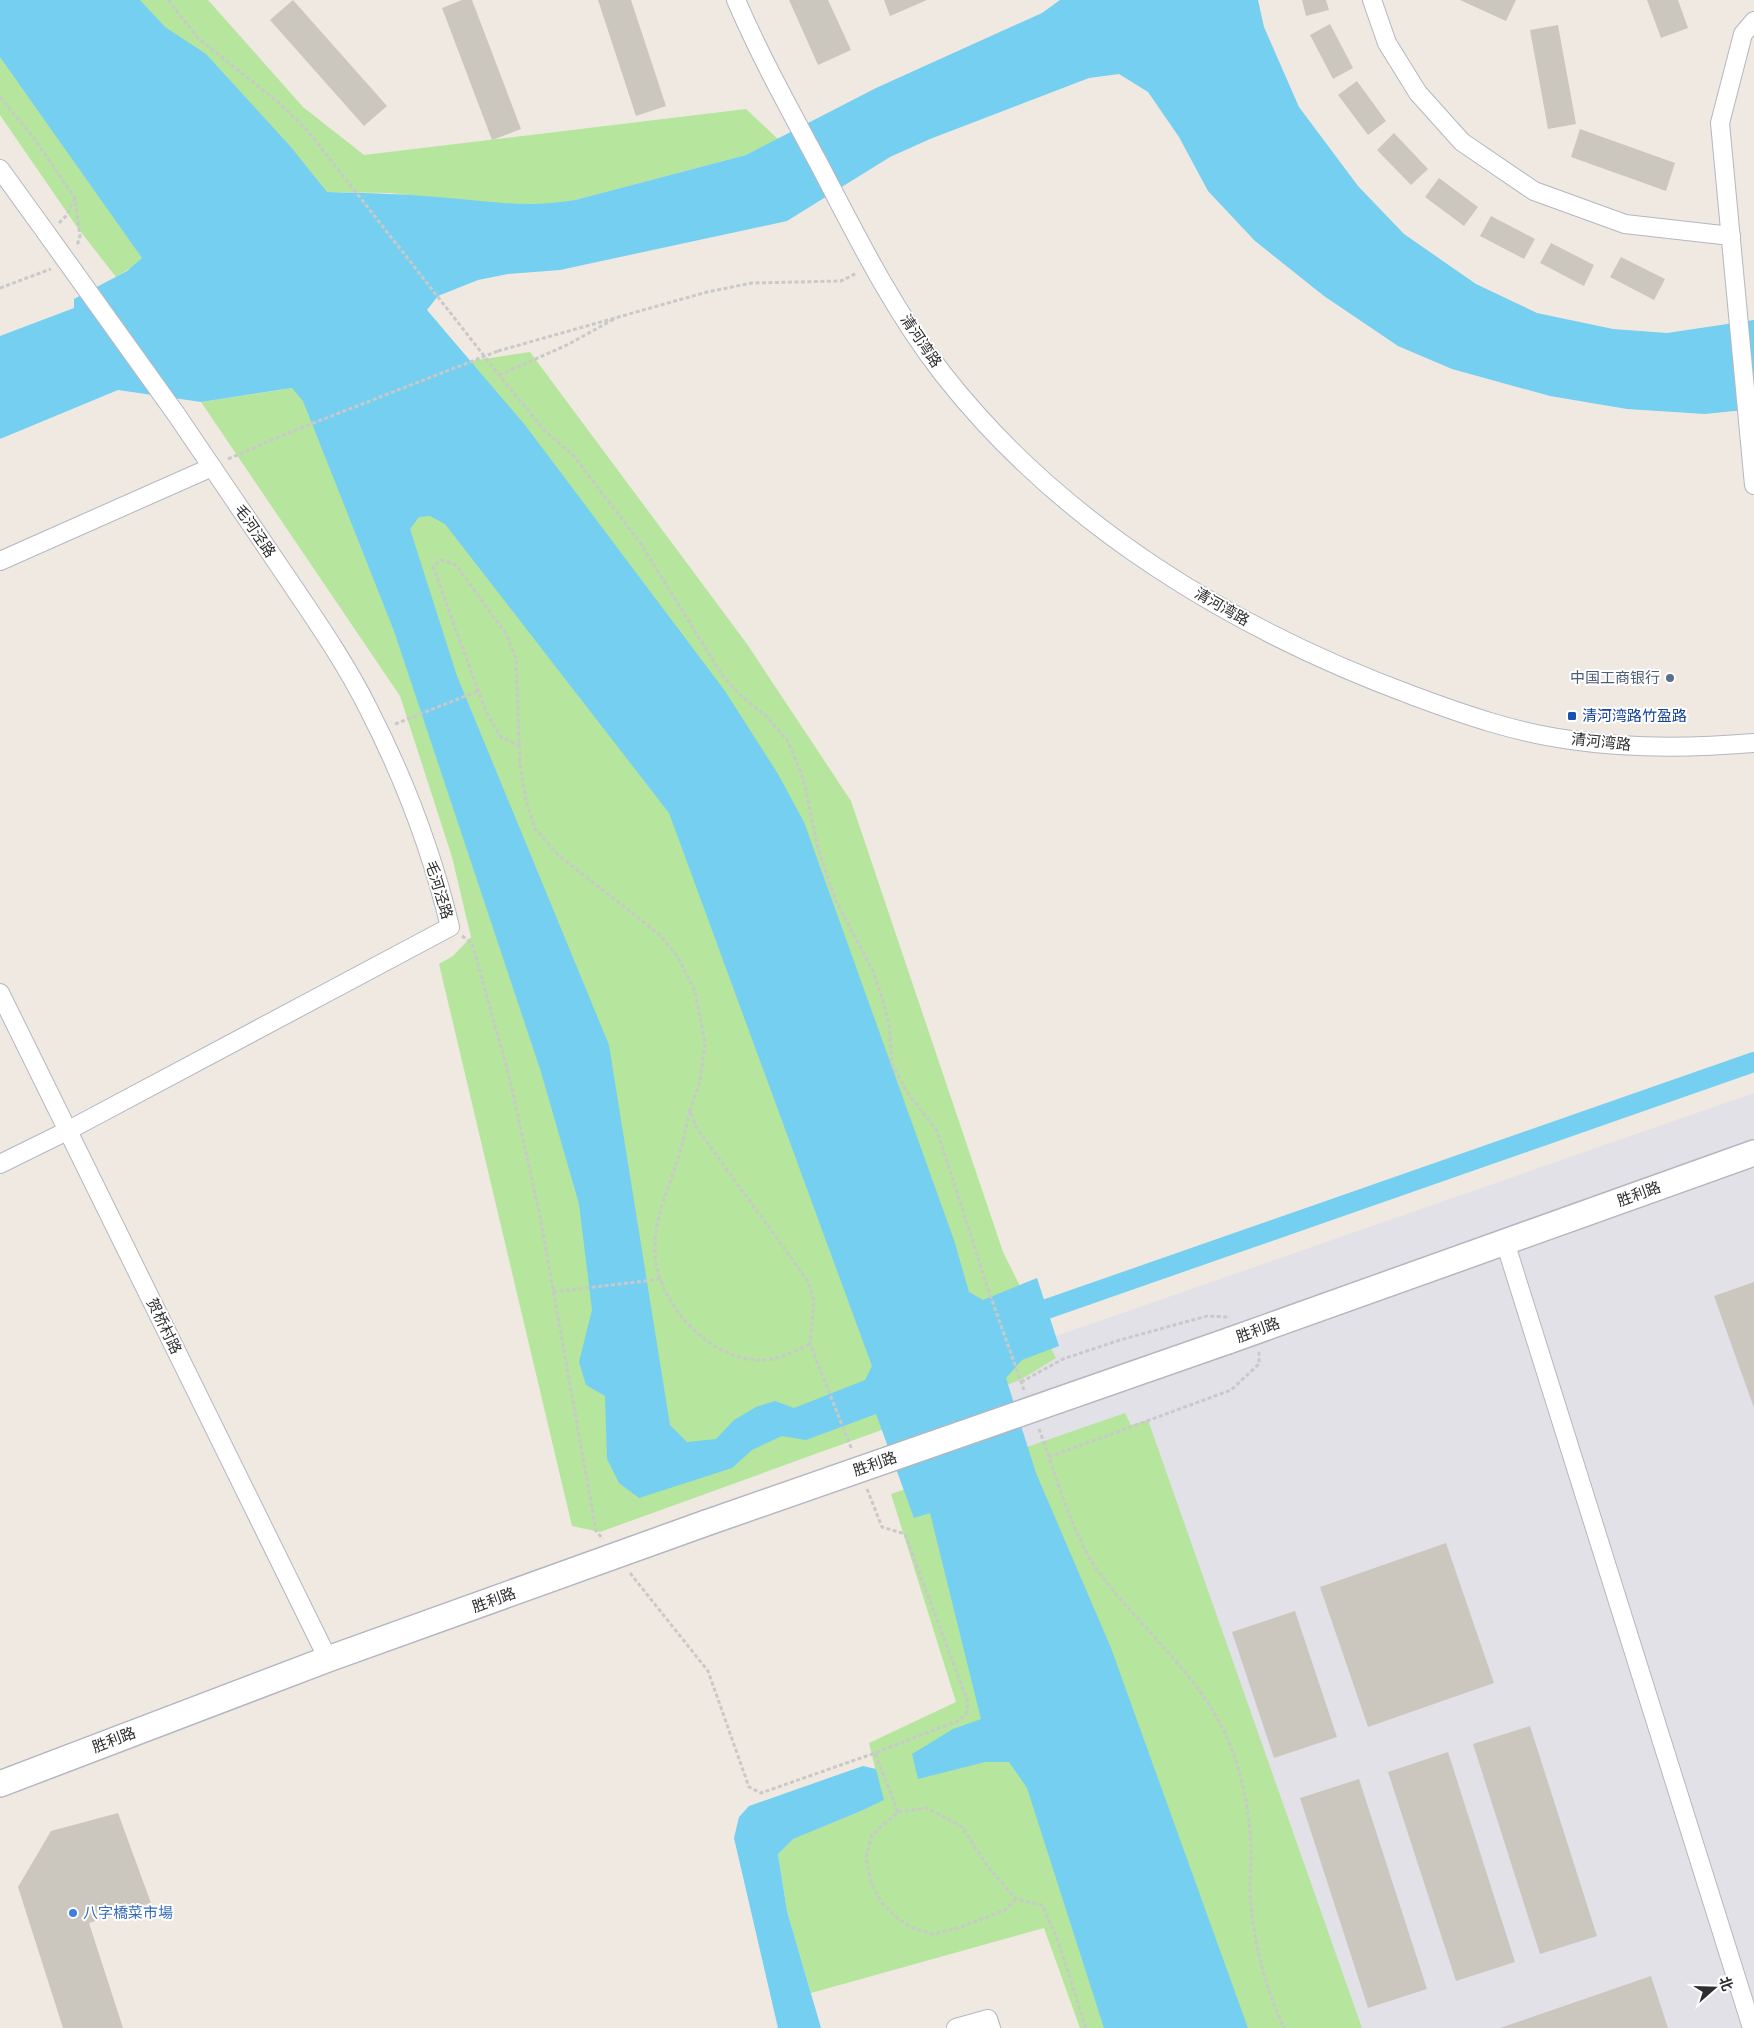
<svg xmlns="http://www.w3.org/2000/svg" width="1754" height="2028" font-family="'Source Sans 3','Noto Sans SC',sans-serif">
	<rect width="100%" height="100%" fill="#efe9e1"/>
	<path fill="#e3e1e8" d="M 1754,1093 L 1754,2028 L 1248,2028 L 1036,1473 L 999,1356 Z"/>
	<g fill="#b6e59e">
		<path d="M 0,0 L 208,0 L 303,107 L 364,155 L 746,109 L 779,140 L 746,155 L 575,200 L 548,205 L 521,206 L 390,193 L 327,192 L 152,255 L 116,277 L 77,227 L 0,115 Z"/>
		<path d="M 530,352 L 747,644 L 851,801 L 1003,1252 L 1056,1358 L 1020,1380 L 600,1532 L 572,1526 L 439,964 L 453,956 L 471,937 L 452,857 L 400,696 L 201,402 Z"/>
		<path d="M 1125,1413 L 1131,1425 L 1148,1420 L 1362,2028 L 1080,2028 L 1044,1928 L 811,1993 L 787,1911 L 778,1854 L 792,1839 L 861,1811 L 883,1800 L 869,1743 L 956,1702 L 891,1494 Z"/>
	</g>
	<g fill="#75cff0" fill-rule="evenodd">
		<path d="M 0,0 L 140,0 L 165,27 L 206,54 L 290,146 L 327,192 C 368,193 408,194 449,198 C 495,202 529,208 575,200 L 746,155 L 876,88 L 1042,13 L 1060,0 L 1258,0 L 1264,27 L 1299,107 L 1358,186 L 1404,234 L 1476,284 L 1537,313 L 1613,329 L 1667,333 L 1754,320 L 1754,409 L 1705,414 L 1627,409 L 1550,396 L 1452,369 L 1398,346 L 1324,296 L 1255,241 L 1208,191 L 1179,137 L 1148,92 L 1119,74 L 1089,78 L 930,139 L 890,157 L 787,221 L 560,270 L 508,274 L 478,280 L 438,296 L 427,310 L 525,425 L 725,691 L 778,774 L 804,822 L 954,1240 L 969,1292 L 983,1300 L 1037,1278 L 1059,1346 L 1022,1360 L 1006,1378 L 1036,1473 L 1111,1648 L 1248,2028 L 1104,2028 L 1027,1788 L 1009,1762 L 985,1762 L 918,1779 L 912,1754 L 953,1729 L 981,1719 L 930,1513 L 914,1518 L 876,1414 L 806,1440 L 782,1436 L 752,1450 L 732,1468 L 639,1498 L 619,1483 L 607,1459 L 605,1396 L 586,1385 L 579,1362 L 592,1310 L 579,1204 L 541,1072 L 394,631 L 303,401 L 292,388 L 201,402 L 118,390 L 0,439 L 0,336 L 74,308 L 74,299 L 127,271 L 142,258 L 0,57 ZM 430,516 L 445,524 L 669,813 L 872,1366 L 865,1380 L 794,1408 L 775,1401 L 756,1407 L 734,1420 L 716,1439 L 687,1442 L 670,1425 L 609,1045 L 457,676 L 410,529 L 419,517 Z"/>
		<path d="M 863,1766 L 876,1769 L 884,1800 L 861,1811 L 793,1839 L 778,1854 L 787,1911 L 821,2028 L 778,2028 L 734,1838 L 739,1817 L 749,1806 Z"/>
	</g>
	<g fill="none" stroke-linecap="round" stroke-linejoin="round">
		<path stroke="#75cff0" stroke-width="20" d="M 1021,1318 L 1754,1062"/>
	</g>
	<g fill="#cbc7bf">
		<path d="M 293,0 L 387,106 L 364,126 L 270,20 Z"/>
		<path d="M 462,0 L 472,0 L 521,129 L 492,140 L 442,8 Z"/>
		<path d="M 598,0 L 631,0 L 666,106 L 636,116 Z"/>
		<path d="M 789,0 L 828,0 L 851,50 L 818,65 Z"/>
		<path d="M 884,0 L 927,0 L 890,16 Z"/>
		<path d="M 1302,0 L 1326,0 L 1329,10 L 1306,16 Z"/>
		<path d="M 1460,0 L 1516,0 L 1506,21 Z"/>
		<path d="M 1647,0 L 1678,0 L 1688,28 L 1661,38 Z"/>
		<path d="M 1330,24 L 1353,68 L 1333,79 L 1310,35 Z"/>
		<path d="M 1558,25 L 1576,124 L 1548,129 L 1530,30 Z"/>
		<path d="M 1357,81 L 1386,121 L 1368,135 L 1338,95 Z"/>
		<path d="M 1580,129 L 1675,163 L 1666,191 L 1571,157 Z"/>
		<path d="M 1394,133 L 1428,169 L 1411,185 L 1377,150 Z"/>
		<path d="M 1439,178 L 1478,207 L 1464,226 L 1425,197 Z"/>
		<path d="M 1491,216 L 1535,239 L 1524,259 L 1480,236 Z"/>
		<path d="M 1551,243 L 1594,265 L 1584,286 L 1540,263 Z"/>
		<path d="M 1621,257 L 1665,279 L 1654,300 L 1610,277 Z"/>
		<path d="M 1754,1282 L 1754,1408 L 1714,1296 Z"/>
		<path d="M 1446,1543 L 1494,1683 L 1368,1727 L 1320,1587 Z"/>
		<path d="M 1295,1611 L 1337,1737 L 1274,1758 L 1232,1632 Z"/>
		<path d="M 1530,1726 L 1597,1936 L 1540,1954 L 1473,1744 Z"/>
		<path d="M 1448,1752 L 1515,1962 L 1456,1981 L 1388,1772 Z"/>
		<path d="M 1359,1779 L 1427,1989 L 1368,2008 L 1300,1798 Z"/>
		<path d="M 118,1813 L 151,1903 L 89,1923 L 123,2028 L 63,2028 L 18,1887 L 51,1831 Z"/>
		<path d="M 1651,1976 L 1668,2028 L 1500,2028 Z"/>
	</g>
	<g fill="none" stroke-linecap="round" stroke-linejoin="round">
		<g stroke="#b4b7c1" stroke-width="20">
			<g id="street">
				<path d="M 736,0 C 760,56 790,110 819,164 C 856,235 893,310 943,374 C 1062,526 1235,630 1414,696 C 1465,715 1517,733 1571,740 C 1632,749 1693,748 1754,743"/>
				<path d="M 1372,0 L 1387,43 L 1418,93 L 1462,142 L 1534,191 L 1625,224 L 1731,236"/>
				<path d="M 1754,21 L 1743,34 L 1720,123 L 1754,485"/>
				<path d="M 0,169 L 47,234"/>
				<path d="M 0,561 L 212,467"/>
				<path d="M 0,993 L 328,1659"/>
				<path d="M 0,1164 L 67,1131 L 450,927 C 432,852 403,776 368,708 C 345,662 315,619 286,576 C 249,522 213,468 176,414"/>
				<path d="M 1505,1242 L 1752,2028"/>
				<path d="M 956,2028 L 988,2019 L 991,2028"/>
			</g>
		</g>
		<g stroke="#b4b7c1" stroke-width="28">
			<g id="secondary">
				<path d="M 1228,1341 L 1754,1153"/>
				<path d="M 0,1784 L 328,1659 L 706,1523"/>
			</g>
		</g>
		<g stroke="#c9c9c9" stroke-width="3" stroke-dasharray="4 2.5" stroke-linecap="butt">
			<path d="M 168,0 L 198,38 L 279,103 L 308,131 L 499,375 L 545,431 L 573,455 L 641,544 L 722,675 L 739,694 L 767,717 L 787,740 L 798,765 L 805,786 L 818,849 L 828,879 L 836,901 L 873,971 L 882,998 L 889,1024 L 892,1064 L 907,1092 L 937,1131 L 988,1289 L 1024,1390"/>
			<path d="M 0,97 L 33,137 L 75,198 L 80,236 L 77,246"/>
			<path d="M 59,223 L 67,215 L 74,199"/>
			<path d="M 0,288 L 51,269"/>
			<path d="M 498,351 L 707,292 L 752,283 L 841,281 L 857,273"/>
			<path d="M 499,375 L 567,345 L 616,318"/>
			<path d="M 228,459 L 288,433"/>
			<path d="M 395,724 L 478,691"/>
			<path d="M 520,746 L 501,737 L 486,712 L 433,567 L 442,560 L 456,565 L 506,634 L 516,658 L 520,764 L 526,801 L 535,828 L 558,855 L 660,935 L 678,957 L 695,991 L 705,1043 L 700,1081 L 690,1110 L 696,1127 L 808,1281 L 814,1300 L 810,1344 L 852,1450"/>
			<path d="M 462,936 L 472,943 L 509,1076 L 540,1216 L 596,1531 L 603,1539"/>
			<path d="M 690,1111 C 686,1125 684,1139 680,1152 C 671,1184 655,1213 655,1247 C 653,1299 707,1359 759,1360 C 776,1361 795,1351 810,1344"/>
			<path d="M 553,1292 L 661,1279"/>
			<path d="M 1021,1382 L 1063,1359 L 1120,1340 L 1207,1316 L 1230,1317"/>
			<path d="M 1039,1429 C 1055,1471 1072,1536 1098,1571 C 1139,1627 1199,1674 1227,1738 C 1243,1772 1251,1818 1251,1856 C 1251,1872 1249,1889 1251,1905 C 1255,1947 1266,1989 1284,2028"/>
			<path d="M 1049,1457 L 1231,1390 L 1259,1364 L 1259,1351"/>
			<path d="M 867,1489 L 882,1527 L 905,1534 L 967,1700 L 968,1711 L 960,1720 L 875,1753"/>
			<path d="M 630,1573 L 708,1671 L 749,1787 L 761,1793 L 875,1753 L 898,1812"/>
			<path d="M 1016,1899 L 1005,1910 L 961,1927 L 933,1934 L 915,1929 L 898,1919 L 881,1902 L 871,1882 L 866,1857 L 872,1835 L 898,1812 L 927,1808 L 962,1827 L 988,1867 L 1016,1899 L 1042,1905 L 1057,1938 L 1086,2028"/>
		</g>
		<use href="#street" stroke="#fff" stroke-width="18"/>
		<use href="#secondary" stroke="#fff" stroke-width="25"/>
		<g stroke="#b4b7c1" stroke-width="20" stroke-linecap="butt">
			<path id="street-bridge" d="M 47,234 L 176,414"/>
		</g>
		<g stroke="#b4b7c1" stroke-width="28" stroke-linecap="butt">
			<path id="secondary-bridge" d="M 706,1523 L 1228,1341"/>
		</g>
		<path stroke="#c9c9c9" stroke-width="3" stroke-dasharray="4 2.5" stroke-linecap="butt" d="M 288,433 L 498,351"/>
		<use href="#street-bridge" stroke="#fff" stroke-width="18"/>
		<use href="#secondary-bridge" stroke="#fff" stroke-width="25"/>
	</g>
	<circle fill="#5c6f8a" stroke="#fff" stroke-width="2" cx="1670" cy="678" r="5"/>
	<rect fill="#1a4fb4" stroke="#fff" stroke-width="2" x="1567" y="711" width="10" height="10" rx="2.5"/>
	<circle fill="#3f7fe0" stroke="#fff" stroke-width="2" cx="73" cy="1913" r="5"/>
	<g text-anchor="middle" stroke-width="4" stroke-linejoin="round" paint-order="stroke">
		<g font-size="15" fill="#2e2e2e" stroke="#fff">
			<text transform="translate(921 341) rotate(56)" y="5">清河湾路</text>
			<text transform="translate(255 531) rotate(56)" y="5">毛河泾路</text>
			<text transform="translate(1222 607) rotate(30)" y="5">清河湾路</text>
			<text transform="translate(1601 742) rotate(6)" y="5">清河湾路</text>
			<text transform="translate(439 890) rotate(73)" y="5">毛河泾路</text>
			<text transform="translate(1639 1194) rotate(-20)" y="5">胜利路</text>
			<text transform="translate(164 1326) rotate(64)" y="5">贺桥村路</text>
			<text transform="translate(1258 1330) rotate(-20)" y="5">胜利路</text>
			<text transform="translate(875 1464) rotate(-19)" y="5">胜利路</text>
			<text transform="translate(494 1600) rotate(-20)" y="5">胜利路</text>
			<text transform="translate(114 1740) rotate(-21)" y="5">胜利路</text>
		</g>
		<g font-size="15" fill="#4e5e75" stroke="#fff" text-anchor="end">
			<text x="1660" y="683">中国工商银行</text>
		</g>
		<g font-size="15" fill="#164399" stroke="#fff" text-anchor="start">
			<text x="1582" y="721">清河湾路竹盈路</text>
		</g>
		<g font-size="15" fill="#366cbe" stroke="#fff" text-anchor="start">
			<text x="83" y="1918">八字橋菜市場</text>
		</g>
	</g>
	<g transform="translate(1714 1988) rotate(70)" stroke="#ffffff" stroke-width="4" paint-order="stroke">
	<path d="M0-4L9 19L0 12L-9 19Z" fill="#2e2e2e"/>
	<text y="-8" font-size="14" font-weight="bold" text-anchor="middle" fill="#2e2e2e">北</text>
	</g>
</svg>
